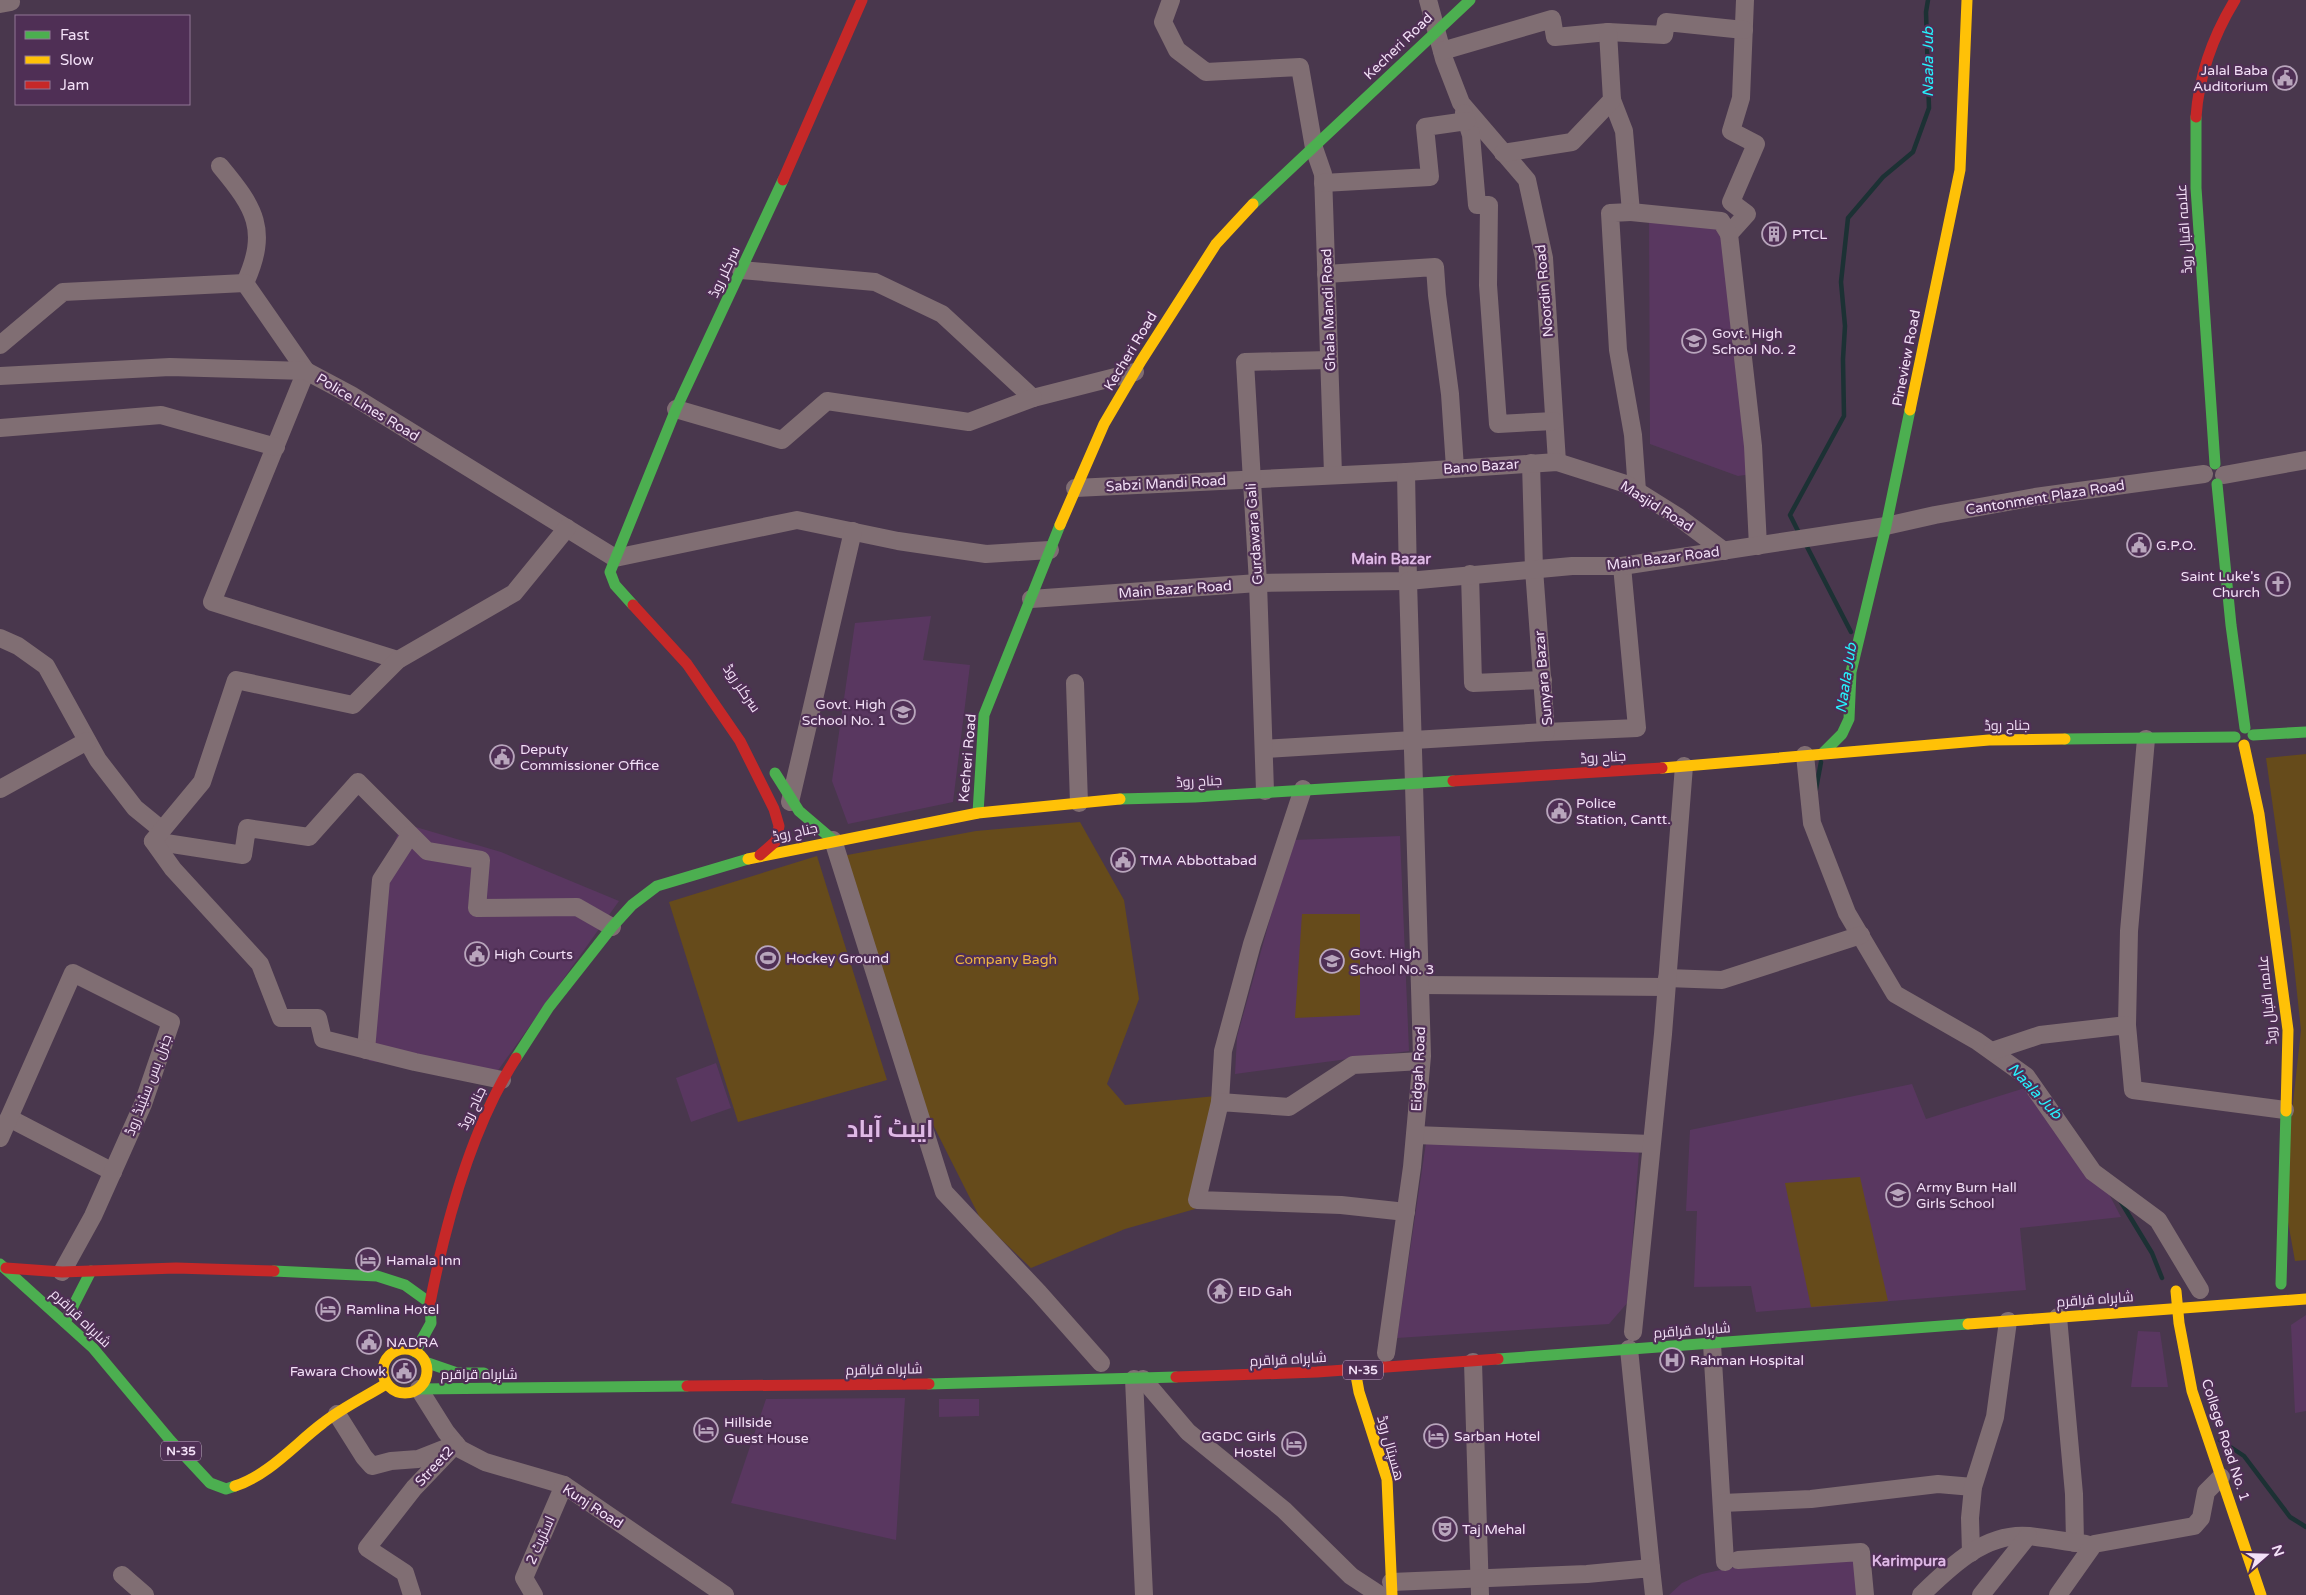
<svg xmlns="http://www.w3.org/2000/svg" width="2306" height="1595" font-family="'Varela Round',Cairo,sans-serif">
	<rect width="100%" height="100%" fill="#49374d"/>
	<g fill="#593760">
		<path d="M 1649,218 L 1721,224 L 1752,474 L 1738,476 L 1650,444 Z"/>
		<path d="M 931,616 L 923,660 L 970,665 L 953,802 L 848,824 L 832,781 L 855,623 Z"/>
		<path d="M 402,823 L 501,852 L 619,901 L 494,1076 L 369,1061 L 375,893 Z"/>
		<path d="M 1400,836 L 1409,1051 L 1235,1074 L 1237,1037 L 1292,840 Z"/>
		<path d="M 716,1063 L 731,1108 L 691,1122 L 676,1078 Z"/>
		<path d="M 1912,1084 L 1926,1119 L 2028,1087 L 2101,1179 L 2121,1217 L 2020,1228 L 2026,1290 L 1756,1312 L 1751,1286 L 1694,1287 L 1697,1211 L 1686,1211 L 1690,1130 Z"/>
		<path d="M 1427,1136 L 1640,1138 L 1628,1302 L 1609,1324 L 1397,1338 Z"/>
		<path d="M 2306,1315 L 2306,1411 L 2295,1413 L 2291,1325 Z"/>
		<path d="M 2138,1331 L 2160,1332 L 2168,1387 L 2131,1387 Z"/>
		<path d="M 905,1398 L 896,1540 L 731,1503 L 766,1399 Z"/>
		<path d="M 939,1399 L 979,1399 L 979,1416 L 939,1417 Z"/>
		<path d="M 1860,1556 L 1862,1595 L 1669,1595 L 1682,1583 L 1702,1574 L 1725,1569 L 1746,1565 Z"/>
	</g>
	<g fill="#664b1b">
		<path d="M 2306,754 L 2306,1260 L 2295,1261 L 2283,1194 L 2301,1030 L 2290,928 L 2266,758 Z"/>
		<path d="M 1080,822 L 1124,900 L 1139,999 L 1107,1084 L 1125,1105 L 1216,1096 L 1195,1209 L 1125,1229 L 1031,1268 L 981,1220 L 914,1087 L 842,856 L 976,831 Z"/>
		<path d="M 817,856 L 887,1080 L 738,1122 L 669,902 Z"/>
		<path d="M 1302,914 L 1360,914 L 1360,1015 L 1295,1018 Z"/>
		<path d="M 1860,1177 L 1888,1301 L 1811,1307 L 1785,1183 Z"/>
	</g>
	<g fill="none" stroke-linecap="round" stroke-linejoin="round">
		<g stroke="#1c3134" stroke-width="4.5">
			<path d="M 1800,535 L 1790,515 L 1844,416 L 1843,359 L 1845,326 L 1841,282 L 1848,218 L 1883,177 L 1913,152 L 1929,108 L 1926,12 L 1928,0"/>
			<path d="M 1804,541 L 1851,632"/>
			<path d="M 1816,789 L 1821,762"/>
			<path d="M 2121,1202 L 2152,1253 L 2162,1278"/>
			<path d="M 2220,1440 L 2244,1456 L 2290,1517 L 2306,1527"/>
		</g>
		<g stroke="#806e73" stroke-width="18">
			<path d="M 1171,0 L 1163,22 L 1177,50 L 1206,72 L 1300,67 L 1314,148 L 1323,174 L 1333,474"/>
			<path d="M 1428,0 L 1444,59 L 1461,103 L 1527,180 L 1544,258 L 1557,462"/>
			<path d="M 1745,0 L 1741,98 L 1731,131 L 1756,144 L 1731,202 L 1747,214 L 1729,234 L 1753,446 L 1758,546"/>
			<path d="M 0,4 L 11,2 L 10,0"/>
			<path d="M 1442,51 L 1552,19 L 1555,37 L 1608,32 L 1664,35 L 1666,22 L 1744,30"/>
			<path d="M 1612,100 L 1624,131 L 1631,212 L 1721,221 L 1729,234"/>
			<path d="M 1464,113 L 1471,135 L 1477,205 L 1489,205 L 1488,285 L 1498,424 L 1554,421"/>
			<path d="M 1503,153 L 1572,142 L 1612,100 L 1608,32"/>
			<path d="M 220,166 C 255,208 269,230 245,283"/>
			<path d="M 1323,183 L 1430,177 L 1425,127 L 1467,121"/>
			<path d="M 1631,212 L 1610,213 L 1618,350 L 1633,435 L 1637,491"/>
			<path d="M 741,270 L 875,282 L 942,314 L 1033,398 L 1135,372"/>
			<path d="M 1326,274 L 1435,267 L 1437,295 L 1450,394 L 1455,468"/>
			<path d="M 245,283 L 306,371 L 212,602 L 398,660"/>
			<path d="M 0,345 L 63,292 L 245,283"/>
			<path d="M 0,376 L 170,367 L 306,371 L 351,395 L 615,558 L 797,520 L 898,541 L 986,554 L 1050,550"/>
			<path d="M 676,409 L 782,440 L 827,401 L 969,422 L 1033,398"/>
			<path d="M 0,428 L 161,415 L 276,447"/>
			<path d="M 1531,463 L 1534,569 L 1546,732 L 1637,728 L 1622,566"/>
			<path d="M 2224,475 L 2306,460"/>
			<path d="M 1075,488 L 1406,472 L 1557,462 L 1626,484 L 1677,516 L 1724,551"/>
			<path d="M 1470,574 L 1473,683 L 1543,680"/>
			<path d="M 1031,599 L 1258,583 L 1408,581 L 1406,472"/>
			<path d="M 0,638 L 18,646 L 46,666 L 98,760 L 135,808 L 162,830"/>
			<path d="M 1075,683 L 1079,803"/>
			<path d="M 1264,749 L 1546,732"/>
			<path d="M 1805,755 L 1812,823 L 1847,913 L 1895,994 L 1977,1041 L 2026,1076 L 2093,1172 L 2158,1220 L 2200,1290"/>
			<path d="M 0,789 L 87,741"/>
			<path d="M 1265,791 L 1258,583 L 1245,362 L 1329,360"/>
			<path d="M 790,802 L 853,531"/>
			<path d="M 833,840 L 944,1192 L 1039,1293 L 1101,1363"/>
			<path d="M 153,841 L 243,855 L 247,828 L 309,837 L 358,782 L 427,851 L 481,860 L 477,908 L 577,907 L 612,927"/>
			<path d="M 1667,978 L 1722,980 L 1861,935"/>
			<path d="M 1420,985 L 1666,987"/>
			<path d="M 2127,1025 L 2129,931 L 2146,739"/>
			<path d="M 366,1050 L 381,880 L 410,835"/>
			<path d="M 1992,1051 L 2040,1035 L 2127,1025 L 2133,1090 L 2285,1110"/>
			<path d="M 502,1080 L 415,1062 L 323,1039 L 318,1018 L 281,1018 L 260,964 L 173,869 L 153,841 L 202,782 L 236,680 L 353,705 L 398,660 L 514,593 L 567,528"/>
			<path d="M 1220,1102 L 1223,1051 L 1252,944 L 1303,789"/>
			<path d="M 9,1118 L 113,1172"/>
			<path d="M 1415,1135 L 1651,1144"/>
			<path d="M 0,1138 L 73,973 L 171,1022 L 143,1104 L 93,1216 L 62,1272"/>
			<path d="M 1406,1212 L 1341,1205 L 1197,1200 L 1220,1102 L 1289,1107 L 1353,1065 L 1421,1061"/>
			<path d="M 2058,1317 L 2074,1494 L 2075,1543"/>
			<path d="M 1633,1332 L 1663,1034 L 1684,766"/>
			<path d="M 1712,1344 L 1725,1562"/>
			<path d="M 1629,1349 L 1651,1568"/>
			<path d="M 1386,1353 L 1412,1167 L 1422,1056 L 1408,581 L 1572,566 L 1622,566 L 1886,526 L 1935,515 L 2035,497 L 2204,474"/>
			<path d="M 1473,1362 L 1480,1595"/>
			<path d="M 1134,1379 L 1144,1595"/>
			<path d="M 1143,1379 L 1188,1432 L 1284,1510 L 1351,1576 L 1380,1595"/>
			<path d="M 419,1389 L 446,1432 L 460,1449 L 485,1462 L 564,1485 L 725,1595"/>
			<path d="M 337,1414 L 364,1457 L 372,1466 L 391,1461 L 418,1459 L 456,1444 L 414,1488 L 367,1548 L 405,1573 L 412,1595"/>
			<path d="M 1722,1503 L 1811,1499 L 1938,1484 L 1973,1487"/>
			<path d="M 1971,1553 L 1970,1518 L 1973,1487 L 1995,1417 L 2008,1321"/>
			<path d="M 1738,1560 L 1861,1552 L 1865,1595"/>
			<path d="M 122,1575 L 145,1595"/>
			<path d="M 1391,1582 L 1587,1574 L 1651,1568 L 1654,1595"/>
			<path d="M 534,1595 L 524,1578 L 564,1485"/>
			<path d="M 1921,1595 C 1950,1567 1985,1532 2029,1536 C 2048,1538 2067,1542 2086,1544"/>
			<path d="M 1981,1595 L 2028,1536"/>
			<path d="M 2058,1595 L 2094,1544 L 2194,1526 L 2201,1518 L 2206,1492 L 2221,1477"/>
		</g>
		<g stroke="#4caf50" stroke-width="11">
			<path d="M 2196,117 L 2196,188 L 2215,464"/>
			<path d="M 1253,204 L 1470,0"/>
			<path d="M 2217,484 L 2231,625 L 2245,728"/>
			<path d="M 633,605 L 615,585 L 610,572 L 676,409 L 783,180"/>
			<path d="M 2253,735 L 2306,732"/>
			<path d="M 2065,739 L 2235,737"/>
			<path d="M 1823,753 L 1842,734 L 1849,719 L 1851,672 L 1886,526 L 1910,410"/>
			<path d="M 775,773 L 799,811 L 833,840"/>
			<path d="M 1120,799 L 1195,797 L 1453,781"/>
			<path d="M 978,813 L 984,715 L 1060,525"/>
			<path d="M 516,1058 L 549,1007 L 612,927 L 632,905 L 657,886 L 748,859"/>
			<path d="M 0,1264 L 93,1348 L 170,1440 L 210,1483 L 226,1489 L 235,1486"/>
			<path d="M 274,1271 L 377,1276 L 405,1285 L 430,1303 L 431,1323 L 415,1352"/>
			<path d="M 2281,1284 L 2286,1111"/>
			<path d="M 65,1322 L 91,1271"/>
			<path d="M 1498,1359 L 1968,1324"/>
			<path d="M 425,1362 L 457,1373 L 484,1373"/>
			<path d="M 929,1384 L 1176,1377"/>
			<path d="M 419,1389 L 687,1386"/>
		</g>
		<g stroke="#ffc107" stroke-width="11">
			<path d="M 1910,410 L 1960,170 L 1967,0"/>
			<path d="M 1060,525 L 1104,424 L 1141,361 L 1216,244 L 1253,204"/>
			<path d="M 2244,745 L 2259,814 L 2288,1030 L 2286,1111"/>
			<path d="M 1662,768 L 1989,740 L 2065,739"/>
			<path d="M 748,859 L 978,813 L 1120,799"/>
			<path d="M 2176,1291 L 2179,1323 L 2192,1391 L 2261,1595"/>
			<path d="M 1968,1324 L 2306,1299"/>
			<circle cx="405" cy="1371" r="22"/>
			<path d="M 1355,1370 L 1359,1392 L 1387,1479 L 1392,1595"/>
			<path d="M 235,1486 C 269,1475 295,1444 323,1423 C 342,1408 365,1397 386,1384"/>
		</g>
		<g stroke="#c62828" stroke-width="11">
			<path d="M 2196,117 C 2199,75 2213,36 2235,0"/>
			<path d="M 783,180 L 862,0"/>
			<path d="M 633,605 L 687,664 L 740,741 L 774,809 L 779,826 L 776,841 L 760,855"/>
			<path d="M 1453,781 L 1662,768"/>
			<path d="M 6,1268 L 62,1272 L 176,1268 L 274,1271"/>
			<path d="M 430,1303 C 446,1221 471,1128 516,1058"/>
			<path d="M 1176,1377 L 1317,1372 L 1498,1359"/>
			<path d="M 687,1386 L 929,1384"/>
		</g>
	</g>
	<defs>
		<g id="civic-ring" transform="scale(1.25)"><circle r="9.5" fill="#4f2f55" stroke="#b8a5bc" stroke-width="1.5"/><path d="M-.6-6.5H3V-4.5H.6V-3L4-1V1h2V6H-6V1h2V-1L-.6-3ZM-1.2 2.5V6h2.4V2.5Z" fill="#b8a5bc"/></g>
		<g id="building-ring" transform="scale(1.25)"><circle r="9.5" fill="#4f2f55" stroke="#b8a5bc" stroke-width="1.5"/><path d="M-4-6H4V6H1V3H-1V6H-4ZM-2.5-4.3h1.7v1.8h-1.7ZM.8-4.3h1.7v1.8H.8ZM-2.5-1h1.7V.8h-1.7ZM.8-1h1.7V.8H.8Z" fill="#b8a5bc"/></g>
		<g id="school-ring" transform="scale(1.25)"><circle r="9.5" fill="#4f2f55" stroke="#b8a5bc" stroke-width="1.5"/><path d="M0-5L7-2L0 1L-7-2ZM-4 1L0 2.5L4 1V4Q0 6-4 4Z" fill="#b8a5bc"/></g>
		<g id="church-ring" transform="scale(1.25)"><circle r="9.5" fill="#4f2f55" stroke="#b8a5bc" stroke-width="1.5"/><path d="M-1.2-6h2.4v3.5h3.3v2.4h-3.3V6h-2.4V-.1h-3.3v-2.4h3.3Z" fill="#b8a5bc"/></g>
		<g id="stadium-ring" transform="scale(1.25)"><circle r="9.5" fill="#4f2f55" stroke="#b8a5bc" stroke-width="1.5"/><path d="M0-5a6.5 5 0 1 0 0 10a6.5 5 0 1 0 0-10ZM-3.5-1.8h7v3.6h-7Z" fill="#b8a5bc"/></g>
		<g id="hotel-ring" transform="scale(1.25)"><circle r="9.5" fill="#4f2f55" stroke="#b8a5bc" stroke-width="1.5"/><path d="M-6-4.5h1.5V1H6V5H4.5V3h-9V5H-6ZM-4 0a1.8 1.8 0 1 1 3.6 0ZM.5 0V-2.5h3Q6-2.5 6 0Z" fill="#b8a5bc"/></g>
		<g id="temple-ring" transform="scale(1.25)"><circle r="9.5" fill="#4f2f55" stroke="#b8a5bc" stroke-width="1.5"/><path d="M0-6L5-2H3V0L6.5 2.5H4V6H1.5V3h-3V6H-4V2.5H-6.5L-3 0V-2H-5Z" fill="#b8a5bc"/></g>
		<g id="hospital-ring" transform="scale(1.25)"><circle r="9.5" fill="#4f2f55" stroke="#b8a5bc" stroke-width="1.5"/><path d="M-5-5h3v3.5h4V-5h3V5h-3V1.5h-4V5h-3Z" fill="#b8a5bc"/></g>
		<g id="theatre-ring" transform="scale(1.25)"><circle r="9.5" fill="#4f2f55" stroke="#b8a5bc" stroke-width="1.5"/><path d="M-5-5.5Q0-4 5-5.5V0Q5 5 0 6Q-5 5-5 0ZM-3.3-2.5H-1v1.5H-3.3ZM1-2.5H3.3v1.5H1ZM-2.8 1Q0 5.5 2.8 1Z" fill="#b8a5bc"/></g>
	</defs>
	<g fill-rule="evenodd">
		<use href="#civic-ring" x="2285" y="78"/>
		<use href="#building-ring" x="1774" y="234"/>
		<use href="#school-ring" x="1694" y="341"/>
		<use href="#civic-ring" x="2139" y="545"/>
		<use href="#church-ring" x="2278" y="584"/>
		<use href="#school-ring" x="903" y="712"/>
		<use href="#civic-ring" x="502" y="757"/>
		<use href="#civic-ring" x="1559" y="811"/>
		<use href="#civic-ring" x="1123" y="860"/>
		<use href="#civic-ring" x="477" y="954"/>
		<use href="#stadium-ring" x="768" y="958"/>
		<use href="#school-ring" x="1332" y="961"/>
		<use href="#school-ring" x="1898" y="1195"/>
		<use href="#hotel-ring" x="368" y="1260"/>
		<use href="#temple-ring" x="1220" y="1291"/>
		<use href="#hotel-ring" x="328" y="1309"/>
		<use href="#civic-ring" x="369" y="1342"/>
		<use href="#hospital-ring" x="1672" y="1360"/>
		<use href="#civic-ring" x="404" y="1371"/>
		<use href="#hotel-ring" x="706" y="1430"/>
		<use href="#hotel-ring" x="1436" y="1436"/>
		<use href="#hotel-ring" x="1294" y="1444"/>
		<use href="#theatre-ring" x="1445" y="1529"/>
	</g>
	<g text-anchor="middle" stroke-width="4.5" stroke-linejoin="round" paint-order="stroke">
		<g fill="#4f2f55" stroke="#c2abc6" stroke-width="1">
			<rect x="1343" y="1360.5" width="40" height="19" rx="4"/>
			<rect x="161" y="1441.5" width="40" height="19" rx="4"/>
		</g>
		<g font-size="12" font-weight="bold" fill="#f3e0f7">
			<text x="1363" y="1374">N-35</text>
			<text x="181" y="1455">N-35</text>
		</g>
		<g font-size="14" fill="#f3e0f7" stroke="#4f2f55">
			<text transform="translate(1398 46) rotate(-44)" y="5">Kecheri Road</text>
			<text transform="translate(2184 229) rotate(-94)" y="5">علامہ اقبال روڈ</text>
			<text transform="translate(724 272) rotate(-65)" y="5">سرکلر روڈ</text>
			<text transform="translate(1544 291) rotate(-95)" y="5">Noordin Road</text>
			<text transform="translate(1328 310) rotate(-92)" y="5">Ghala Mandi Road</text>
			<text transform="translate(1130 351) rotate(-59)" y="5">Kecheri Road</text>
			<text transform="translate(1906 358) rotate(-79)" y="5">Pineview Road</text>
			<text transform="translate(368 407) rotate(31)" y="5">Police Lines Road</text>
			<text transform="translate(1481 466) rotate(-4)" y="5">Bano Bazar</text>
			<text transform="translate(1166 483) rotate(-3)" y="5">Sabzi Mandi Road</text>
			<text transform="translate(2045 497) rotate(-9)" y="5">Cantonment Plaza Road</text>
			<text transform="translate(1657 506) rotate(32)" y="5">Masjid Road</text>
			<text transform="translate(1254 534) rotate(-94)" y="5">Gurdawara Gali</text>
			<text transform="translate(1663 558) rotate(-7)" y="5">Main Bazar Road</text>
			<text transform="translate(1175 589) rotate(-4)" y="5">Main Bazar Road</text>
			<text transform="translate(1543 678) rotate(-95)" y="5">Sunyara Bazar</text>
			<text transform="translate(742 688) rotate(56)" y="5">سرکلر روڈ</text>
			<text transform="translate(2007 725) rotate(-1)" y="5">جناح روڈ</text>
			<text transform="translate(1603 757) rotate(-4)" y="5">جناح روڈ</text>
			<text transform="translate(967 758) rotate(-85)" y="5">Kecheri Road</text>
			<text transform="translate(1199 781) rotate(-3)" y="5">جناح روڈ</text>
			<text transform="translate(795 832) rotate(-12)" y="5">جناح روڈ</text>
			<text transform="translate(2267 1000) rotate(-96)" y="5">علامہ اقبال روڈ</text>
			<text transform="translate(1418 1069) rotate(-87)" y="5">Eidgah Road</text>
			<text transform="translate(148 1085) rotate(-69)" y="5">جنرل بس سٹینڈ روڈ</text>
			<text transform="translate(472 1108) rotate(-65)" y="5">جناح روڈ</text>
			<text transform="translate(2095 1299) rotate(-4)" y="5">شاہراہ قراقرم</text>
			<text transform="translate(81 1318) rotate(44)" y="5">شاہراہ قراقرم</text>
			<text transform="translate(1692 1330) rotate(-4)" y="5">شاہراہ قراقرم</text>
			<text transform="translate(1288 1359) rotate(-3)" y="5">شاہراہ قراقرم</text>
			<text transform="translate(884 1369) rotate(-1)" y="5">شاہراہ قراقرم</text>
			<text x="479" y="1379">شاہراہ قراقرم</text>
			<text transform="translate(2226 1440) rotate(72)" y="5">College Road No. 1</text>
			<text transform="translate(1391 1448) rotate(74)" y="5">ھسپتال روڈ</text>
			<text transform="translate(434 1466) rotate(-47)" y="5">Street2</text>
			<text transform="translate(593 1506) rotate(33)" y="5">Kunj Road</text>
			<text transform="translate(540 1540) rotate(-66)" y="5">اسٹریٹ 2</text>
		</g>
		<g font-size="14" fill="#f3e0f7" stroke="#4f2f55" text-anchor="start">
			<text x="2268" y="75" text-anchor="end">Jalal Baba<tspan x="2268" dy="16">Auditorium</tspan></text>
			<text x="1792" y="239">PTCL</text>
			<text x="1712" y="338">Govt. High<tspan x="1712" dy="16">School No. 2</tspan></text>
			<text x="2156" y="550">G.P.O.</text>
			<text x="2260" y="581" text-anchor="end">Saint Luke's<tspan x="2260" dy="16">Church</tspan></text>
			<text x="886" y="709" text-anchor="end">Govt. High<tspan x="886" dy="16">School No. 1</tspan></text>
			<text x="520" y="754">Deputy<tspan x="520" dy="16">Commissioner Office</tspan></text>
			<text x="1576" y="808">Police<tspan x="1576" dy="16">Station, Cantt.</tspan></text>
			<text x="1140" y="865">TMA Abbottabad</text>
			<text x="1350" y="958">Govt. High<tspan x="1350" dy="16">School No. 3</tspan></text>
			<text x="494" y="959">High Courts</text>
			<text x="786" y="963">Hockey Ground</text>
			<text x="1916" y="1192">Army Burn Hall<tspan x="1916" dy="16">Girls School</tspan></text>
			<text x="386" y="1265">Hamala Inn</text>
			<text x="1238" y="1296">EID Gah</text>
			<text x="346" y="1314">Ramlina Hotel</text>
			<text x="386" y="1347">NADRA</text>
			<text x="1690" y="1365">Rahman Hospital</text>
			<text x="386" y="1376" text-anchor="end">Fawara Chowk</text>
			<text x="724" y="1427">Hillside<tspan x="724" dy="16">Guest House</tspan></text>
			<text x="1276" y="1441" text-anchor="end">GGDC Girls<tspan x="1276" dy="16">Hostel</tspan></text>
			<text x="1454" y="1441">Sarban Hotel</text>
			<text x="1462" y="1534">Taj Mehal</text>
		</g>
		<g font-size="14" fill="#f0b641" stroke="#4f2f55">
			<text x="1006" y="964">Company Bagh</text>
		</g>
		<g font-size="15" font-style="italic" fill="#26f2fd" stroke="#4f2f55">
			<text transform="translate(1928 62) rotate(-90)" y="5">Naala Jub</text>
			<text transform="translate(1846 678) rotate(-81)" y="5">Naala Jub</text>
			<text transform="translate(2035 1091) rotate(47)" y="5">Naala Jub</text>
		</g>
		<g font-size="15" font-weight="bold" fill="#dfb9e6" stroke="#4f2f55">
			<text x="1391" y="564">Main Bazar</text>
			<text x="1909" y="1566">Karimpura</text>
		</g>
		<g font-size="24" font-weight="bold" fill="#dfb9e6" stroke="#4f2f55">
			<text x="890" y="1137">ایبٹ آباد</text>
		</g>
	</g>
	<rect x="15" y="15" width="175" height="90" fill="#4f2f55" stroke="#917696"/>
	<rect x="25" y="31" width="25" height="8" fill="#4caf50" stroke="#917696"/>
	<text x="60" y="40" font-size="15" fill="#f3e0f7">Fast</text>
	<rect x="25" y="56" width="25" height="8" fill="#ffc107" stroke="#917696"/>
	<text x="60" y="65" font-size="15" fill="#f3e0f7">Slow</text>
	<rect x="25" y="81" width="25" height="8" fill="#c62828" stroke="#917696"/>
	<text x="60" y="90" font-size="15" fill="#f3e0f7">Jam</text>
	<g transform="translate(2266 1555) rotate(70)" stroke="#4f2f55" stroke-width="4" paint-order="stroke">
	<path d="M0-4L9 19L0 12L-9 19Z" fill="#f3e0f7"/>
	<text y="-8" font-size="14" font-weight="bold" text-anchor="middle" fill="#f3e0f7">N</text>
	</g>
</svg>
